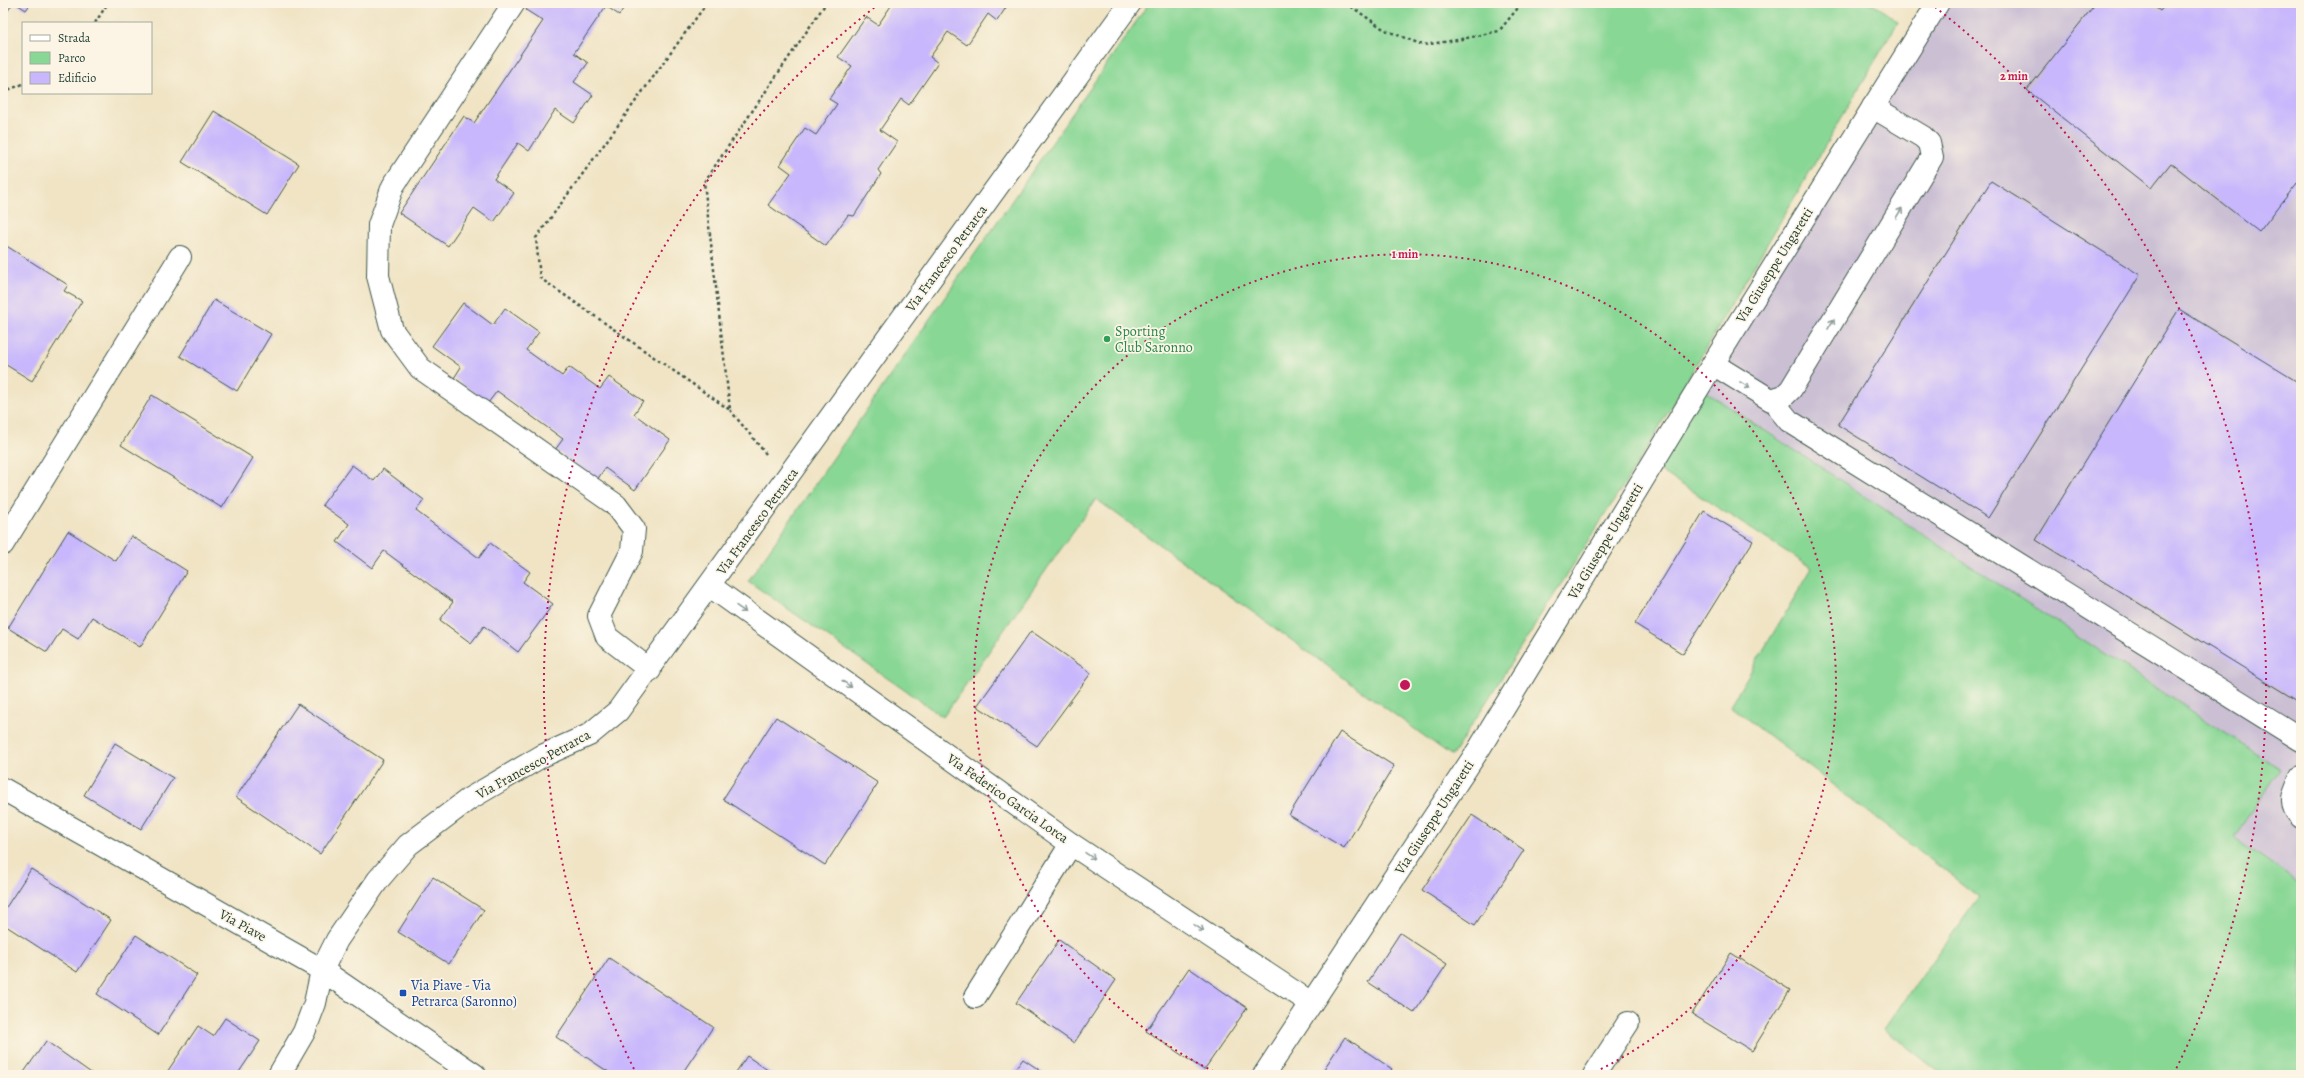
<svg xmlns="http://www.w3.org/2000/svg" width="2304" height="1078" font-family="Alegreya,serif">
	<rect width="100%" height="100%" fill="#fcf5e5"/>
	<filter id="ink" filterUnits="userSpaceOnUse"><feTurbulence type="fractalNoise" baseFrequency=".025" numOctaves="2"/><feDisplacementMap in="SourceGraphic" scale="8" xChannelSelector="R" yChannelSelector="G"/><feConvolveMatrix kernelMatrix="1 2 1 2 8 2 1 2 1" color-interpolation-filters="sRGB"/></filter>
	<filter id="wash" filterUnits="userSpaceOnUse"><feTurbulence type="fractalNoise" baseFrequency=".012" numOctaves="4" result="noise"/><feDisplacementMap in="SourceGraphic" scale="16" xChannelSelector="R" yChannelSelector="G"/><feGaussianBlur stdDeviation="0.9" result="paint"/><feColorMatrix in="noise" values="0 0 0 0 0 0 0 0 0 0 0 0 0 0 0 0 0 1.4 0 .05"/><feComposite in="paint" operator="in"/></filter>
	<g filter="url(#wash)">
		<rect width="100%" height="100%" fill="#f0e4c5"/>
		<path fill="#cbbfd4" d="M 1946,3 L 2301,3 L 2301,885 L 2234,837 L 2280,769 L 1703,390 Z"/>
		<g fill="#89d795" stroke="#548a64">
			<path d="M 1149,3 L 1873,3 L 1898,22 L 1641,458 L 1452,756 L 1096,499 L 943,717 L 748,581 Z"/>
			<path d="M 1703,390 L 2280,769 L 2234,837 L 2301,885 L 2301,1075 L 1943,1075 L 1884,1029 L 1979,897 L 1730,706 L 1812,568 L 1656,468 Z"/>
		</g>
		<g id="blocks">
			<g fill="#c8b7fc">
				<path d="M 3,3 L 13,3 L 3,18 Z"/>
				<path d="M 15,3 L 31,3 L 26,10 Z"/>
				<path d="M 531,3 L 627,3 L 619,15 L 606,6 L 574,53 L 588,63 L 574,82 L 593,95 L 574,123 L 555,110 L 529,151 L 518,143 L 494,179 L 514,193 L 494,222 L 474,208 L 448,246 L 399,213 L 464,116 L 474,123 L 543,21 L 526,10 Z"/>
				<path d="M 893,3 L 912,3 L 918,7 L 920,3 L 1009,3 L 997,21 L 988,14 L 967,45 L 948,32 L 930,57 L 938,63 L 909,105 L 901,99 L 880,130 L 897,142 L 878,170 L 881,174 L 854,216 L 848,215 L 826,246 L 768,205 L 791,173 L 780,165 L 805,128 L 816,135 L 837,104 L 829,99 L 852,66 L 838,57 L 866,17 L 878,25 Z"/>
				<path d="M 2096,3 L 2150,3 L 2160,11 L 2167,3 L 2301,3 L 2301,178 L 2259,232 L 2171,163 L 2151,188 L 2027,90 Z"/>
				<path d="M 214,111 L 299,164 L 267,215 L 182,162 Z"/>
				<path d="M 1991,181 L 2140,275 L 1988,518 L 1838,425 Z"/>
				<path d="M 5,245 L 68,285 L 64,291 L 82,301 L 32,381 L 3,363 L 3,249 Z"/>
				<path d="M 214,300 L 271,334 L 237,391 L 180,356 Z"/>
				<path d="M 463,303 L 493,325 L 505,308 L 539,332 L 526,350 L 562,376 L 569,367 L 600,389 L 609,377 L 643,401 L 634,414 L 670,440 L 635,490 L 605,468 L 597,480 L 555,450 L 563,439 L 497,391 L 488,403 L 454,378 L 461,367 L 432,346 Z"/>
				<path d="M 2179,309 L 2301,384 L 2301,700 L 2299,702 L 2036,540 Z"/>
				<path d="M 152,395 L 253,458 L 222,508 L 121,445 Z"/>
				<path d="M 352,465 L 374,481 L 383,469 L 424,500 L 416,511 L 479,558 L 490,543 L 530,572 L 523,582 L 553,604 L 518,652 L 484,626 L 471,643 L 440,620 L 453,602 L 384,551 L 372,568 L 337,542 L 349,524 L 322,505 Z"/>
				<path d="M 1704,511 L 1753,541 L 1683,654 L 1635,624 Z"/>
				<path d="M 68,531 L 116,561 L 131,536 L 187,571 L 140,647 L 92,617 L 78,639 L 62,629 L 47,652 L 8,628 Z"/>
				<path d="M 1031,631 L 1091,673 L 1037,746 L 977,706 Z"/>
				<path d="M 298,704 L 383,760 L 320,854 L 236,797 Z"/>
				<path d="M 776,717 L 878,783 L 825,865 L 723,799 Z"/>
				<path d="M 1340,732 L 1394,766 L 1344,848 L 1289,815 Z"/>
				<path d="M 115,743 L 173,778 L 141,829 L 84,795 Z"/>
				<path d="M 1472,815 L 1524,850 L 1475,925 L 1422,890 Z"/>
				<path d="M 31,869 L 111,920 L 77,972 L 3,924 L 3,912 Z"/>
				<path d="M 433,877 L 484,910 L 449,964 L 398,932 Z"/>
				<path d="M 1400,933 L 1447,964 L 1414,1013 L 1368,982 Z"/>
				<path d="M 136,935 L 197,975 L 158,1035 L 97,994 Z"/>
				<path d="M 1059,940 L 1116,980 L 1074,1043 L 1016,1003 Z"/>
				<path d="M 1731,953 L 1790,990 L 1752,1051 L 1692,1014 Z"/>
				<path d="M 609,958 L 713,1027 L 681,1075 L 613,1075 L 556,1037 Z"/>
				<path d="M 1189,968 L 1247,1008 L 1204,1070 L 1146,1031 Z"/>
				<path d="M 225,1018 L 260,1041 L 237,1075 L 165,1075 L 198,1026 L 213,1036 Z"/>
				<path d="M 1345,1037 L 1392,1069 L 1388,1075 L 1320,1075 Z"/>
				<path d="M 46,1041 L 94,1075 L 22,1075 Z"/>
				<path d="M 747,1056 L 775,1075 L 734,1075 Z"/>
				<path d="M 1023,1059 L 1047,1075 L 1011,1075 Z"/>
			</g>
		</g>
	</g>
	<g filter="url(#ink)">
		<use href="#blocks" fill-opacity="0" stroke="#3e564a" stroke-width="1"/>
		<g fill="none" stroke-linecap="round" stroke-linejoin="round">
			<g stroke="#3e564a" stroke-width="24">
				<g id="minor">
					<path d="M 514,3 L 393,186 L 379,225 L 378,276 L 392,330 L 420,368 L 616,505 L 634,529 L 632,551 L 599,616 L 607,637 L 650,670"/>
					<path d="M 1713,364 L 1771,400 L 1784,396 L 1791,389 L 1932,157 L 1929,143 L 1923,137 L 1873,107"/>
					<path d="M 1778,399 L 1780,410 L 1789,421 L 2301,740"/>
					<path d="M 3,544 L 180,257"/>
					<path d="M 710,586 L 1071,844 L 1311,1003"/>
					<path d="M 2301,777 C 2294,792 2287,804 2301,817"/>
					<path d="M 3,789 L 322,970 L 475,1075"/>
					<path d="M 975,997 L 1071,844"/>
					<path d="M 279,1075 L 304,1032 L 315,1003 L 322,970 L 337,940 L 378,880 L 408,845 L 469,799 L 542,756 L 589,735 L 618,711 L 1130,3"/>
					<path d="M 1264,1075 L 1479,749 L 1713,364 L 1938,3"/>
					<path d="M 1594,1075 L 1628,1023"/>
				</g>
			</g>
			<g stroke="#3e564a" stroke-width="2.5" stroke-dasharray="3 3" stroke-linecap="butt">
				<path d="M 707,3 L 536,238 L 540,278 L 730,410 L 704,182 L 826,3"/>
				<path d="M 1346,3 L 1385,30 L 1423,45 L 1457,40 L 1499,31 L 1522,3"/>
				<path d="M 95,23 L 108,3"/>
				<path d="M 3,92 L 23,84"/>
				<path d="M 730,410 L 766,454"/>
			</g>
			<use href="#minor" stroke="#fff" stroke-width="22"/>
		</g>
		<defs><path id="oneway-shaft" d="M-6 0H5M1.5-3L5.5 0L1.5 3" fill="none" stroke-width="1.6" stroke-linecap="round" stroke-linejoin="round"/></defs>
		<g stroke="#8f9e9a">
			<use href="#oneway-shaft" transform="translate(1899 213) rotate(-59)"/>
			<use href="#oneway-shaft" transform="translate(1831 324) rotate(-59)"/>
			<use href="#oneway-shaft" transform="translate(1745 385) rotate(32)"/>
			<use href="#oneway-shaft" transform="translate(741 609) rotate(35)"/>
			<use href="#oneway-shaft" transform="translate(847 684) rotate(35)"/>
			<use href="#oneway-shaft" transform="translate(1090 856) rotate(34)"/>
			<use href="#oneway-shaft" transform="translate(1199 928) rotate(34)"/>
		</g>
	</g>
	<g fill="none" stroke="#c2185b" stroke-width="2" stroke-dasharray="2 4">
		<path d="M1219 1074A431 431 0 1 1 1591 1074"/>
		<path d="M634 1069A861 861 0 0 1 875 7M1935 7A861 861 0 0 1 2176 1069"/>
	</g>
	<circle fill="#2e9e5b" stroke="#fcf5e5" stroke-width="1.5" cx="1107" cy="339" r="4"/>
	<rect fill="#1a4fb4" stroke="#fcf5e5" stroke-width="1.5" x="399" y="989" width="8" height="8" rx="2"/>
	<g text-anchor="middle" stroke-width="3.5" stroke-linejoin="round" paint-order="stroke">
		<g font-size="14" fill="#1f3d34" stroke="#fcf5e5">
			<text transform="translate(946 258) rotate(-54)" y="5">Via Francesco Petrarca</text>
			<text transform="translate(1774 265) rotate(-58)" y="5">Via Giuseppe Ungaretti</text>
			<text transform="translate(757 521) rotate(-54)" y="5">Via Francesco Petrarca</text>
			<text transform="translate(1605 541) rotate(-59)" y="5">Via Giuseppe Ungaretti</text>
			<text transform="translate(533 764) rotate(-29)" y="5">Via Francesco Petrarca</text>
			<text transform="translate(1008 798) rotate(35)" y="5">Via Federico Garcia Lorca</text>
			<text transform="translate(1434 817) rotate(-57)" y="5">Via Giuseppe Ungaretti</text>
			<text transform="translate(243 925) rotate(29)" y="5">Via Piave</text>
		</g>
		<g font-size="14" fill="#27864d" stroke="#fcf5e5" text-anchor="start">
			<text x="1115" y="336">Sporting<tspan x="1115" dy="16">Club Saronno</tspan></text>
		</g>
		<g font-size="14" fill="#164399" stroke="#fcf5e5" text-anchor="start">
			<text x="411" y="990">Via Piave - Via<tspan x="411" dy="16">Petrarca (Saronno)</tspan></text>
		</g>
	</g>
	<circle cx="1405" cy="685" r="6" fill="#c2185b" stroke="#fcf5e5" stroke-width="2"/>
	<g font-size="12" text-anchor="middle" font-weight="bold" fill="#c2185b" stroke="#fcf5e5" stroke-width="3.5" stroke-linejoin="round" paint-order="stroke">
		<text x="2014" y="80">2 min</text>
		<text x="1405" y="258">1 min</text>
	</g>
	<rect width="2304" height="1078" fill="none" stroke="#fcf5e5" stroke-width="16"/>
	<rect x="22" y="22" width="130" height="72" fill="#fcf5e5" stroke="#a4ab9e"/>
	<rect x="30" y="35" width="20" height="6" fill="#ffffff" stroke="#a4ab9e"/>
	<text x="58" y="42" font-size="12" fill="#1f3d34">Strada</text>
	<rect x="30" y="52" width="20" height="12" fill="#89d795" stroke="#a4ab9e"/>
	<text x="58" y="62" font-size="12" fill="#1f3d34">Parco</text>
	<rect x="30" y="72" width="20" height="12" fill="#c8b7fc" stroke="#a4ab9e"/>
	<text x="58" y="82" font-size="12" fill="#1f3d34">Edificio</text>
</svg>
